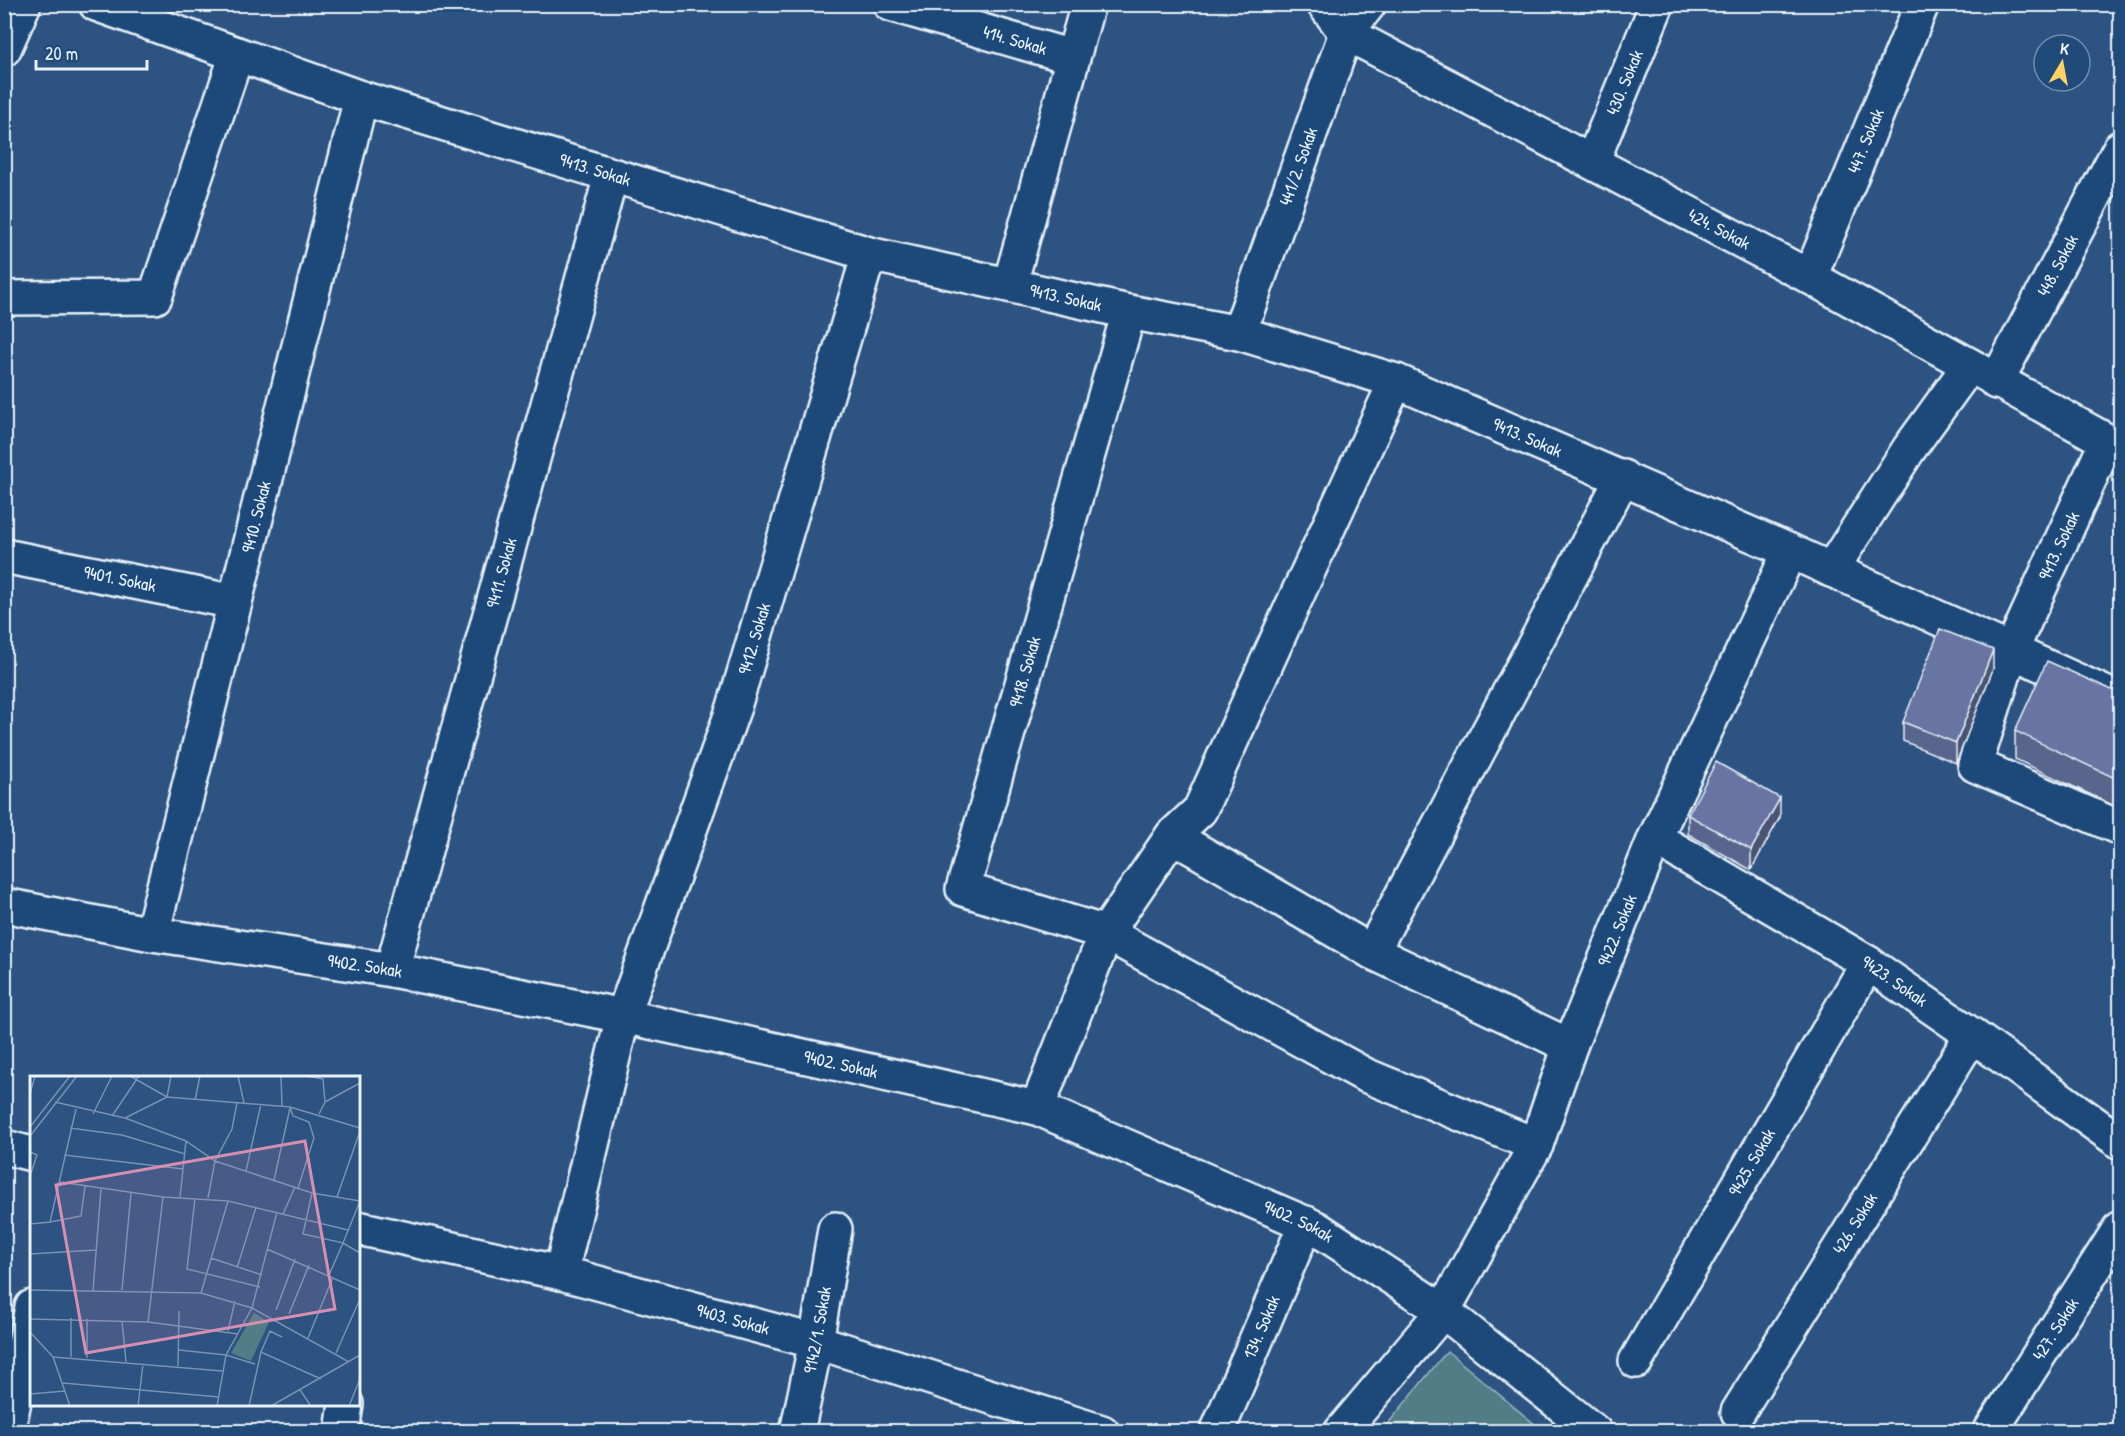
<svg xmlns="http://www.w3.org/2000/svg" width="2125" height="1436" font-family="'Patrick Hand',sans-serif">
	<rect width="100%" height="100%" fill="#2d5382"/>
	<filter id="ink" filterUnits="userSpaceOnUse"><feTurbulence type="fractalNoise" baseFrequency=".0167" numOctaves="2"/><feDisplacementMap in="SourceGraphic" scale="12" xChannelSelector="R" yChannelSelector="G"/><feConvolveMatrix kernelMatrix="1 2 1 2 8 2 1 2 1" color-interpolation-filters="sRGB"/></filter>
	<g filter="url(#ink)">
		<path fill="#517d86" stroke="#9cb7bf" stroke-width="1.5" d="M 1447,1351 L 1543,1431 L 1382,1431 Z"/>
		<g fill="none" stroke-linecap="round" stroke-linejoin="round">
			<g stroke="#e8f1f8" stroke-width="38">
				<g id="minor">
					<path id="s1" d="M 96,4 L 361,98 L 869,254 L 1129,312 L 1239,333 L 1396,381 L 1790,551 L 2120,700"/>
					<path id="s2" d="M 890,4 L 1072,57"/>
					<path id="s3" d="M 1324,4 L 1346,33 L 1810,277 L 2107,441 L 2120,447"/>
					<path d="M 4,49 L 24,4"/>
					<path id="s4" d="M 1592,162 L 1657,4"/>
					<path id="s5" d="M 1810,277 L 1922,4"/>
					<path d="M 1010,284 L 1088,4"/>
					<path d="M 4,298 L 155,297 L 237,54"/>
					<path d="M 1129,312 L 963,889 L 1106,933 L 1365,1075 L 1536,1145"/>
					<path id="s6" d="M 1239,333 L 1346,33 L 1369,4"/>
					<path id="s7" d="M 1996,382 L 2120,148"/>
					<path d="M 2107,441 L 2011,651 L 1975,765 L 2120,828"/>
					<path id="s8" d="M 4,556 L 235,602"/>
					<path d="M 1831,570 L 1909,449 L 1969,366"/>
					<path d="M 1172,836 L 1372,952 L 1570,1046"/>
					<path id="s9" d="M 1655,838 L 1868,963 L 1972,1035 L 2120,1142"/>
					<path id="s10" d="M 4,905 L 152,934 L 392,970 L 623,1016 L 1037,1108 L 1316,1228 L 1443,1311 L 1595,1432"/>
					<path id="s11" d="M 152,934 L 361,98"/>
					<path d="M 1372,952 L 1623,477"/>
					<path id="s12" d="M 392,970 L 611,176"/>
					<path d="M 1037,1108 L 1106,933 L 1172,836 L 1200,810 L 1300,589 L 1396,381"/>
					<path d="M 4,1147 L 32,1154"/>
					<path id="s13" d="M 358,1228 L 561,1273 L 824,1344 L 1102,1432"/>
					<path id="s14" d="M 561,1273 L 623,1016 L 734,707 L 869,254"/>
					<path id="s15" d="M 1636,1361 L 1868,963"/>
					<path id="s16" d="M 1738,1412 L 1972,1035"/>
					<path d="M 8,1432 L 32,1307"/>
					<path d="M 342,1432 L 346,1404"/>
					<path id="s17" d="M 797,1432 L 816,1342 L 835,1229"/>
					<path id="s18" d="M 1217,1432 L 1306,1223"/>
					<path id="s19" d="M 1341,1432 L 1443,1311 L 1536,1145 L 1570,1046 L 1655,838 L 1790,551"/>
					<path id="s20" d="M 1990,1432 L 2120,1228"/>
				</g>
			</g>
			<use href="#minor" stroke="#1f4a7a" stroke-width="33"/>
		</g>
		<g fill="#59658c" stroke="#e8f1f8" stroke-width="1.5">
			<path d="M 1993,669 L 1956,763 L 1903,741 L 1903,722 Z"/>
			<path d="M 2121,694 L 2121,800 L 2117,807 L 2015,759 L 2015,731 Z"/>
			<path d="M 1688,815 L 1780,817 L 1751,870 L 1688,834 Z"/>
		</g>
		<g fill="#485272" stroke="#e8f1f8" stroke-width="1.5">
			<path d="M 1993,650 L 1993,669 L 1956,763 L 1956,743 Z"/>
			<path d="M 2121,772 L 2121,800 L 2117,807 L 2117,779 Z"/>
			<path d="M 1780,798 L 1780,817 L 1751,870 L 1751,850 Z"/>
		</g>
		<g fill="#6775a3" stroke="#e8f1f8" stroke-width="1.5">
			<path d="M 1940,629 L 1993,650 L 1956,743 L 1903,722 Z"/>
			<path d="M 2047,661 L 2121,694 L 2121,772 L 2117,779 L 2015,731 Z"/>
			<path d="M 1716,762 L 1780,798 L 1751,850 L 1688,815 Z"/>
		</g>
	</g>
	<g text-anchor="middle" stroke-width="6" stroke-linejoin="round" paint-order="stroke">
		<g font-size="18" fill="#e8f1f8" stroke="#1f4a7a">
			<text dy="6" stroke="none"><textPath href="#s2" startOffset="130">414. Sokak</textPath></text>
			<text dy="6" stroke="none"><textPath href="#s4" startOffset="86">430. Sokak</textPath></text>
			<text dy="6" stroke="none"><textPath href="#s5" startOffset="147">447. Sokak</textPath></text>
			<text dy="6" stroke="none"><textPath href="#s6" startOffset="177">441/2. Sokak</textPath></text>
			<text dy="6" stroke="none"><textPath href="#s1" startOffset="526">9413. Sokak</textPath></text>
			<text dy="6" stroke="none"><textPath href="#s3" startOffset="458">424. Sokak</textPath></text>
			<text dy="6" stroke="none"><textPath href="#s7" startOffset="132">448. Sokak</textPath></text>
			<text dy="6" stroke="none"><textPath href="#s1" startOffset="1014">9413. Sokak</textPath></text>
			<text dy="6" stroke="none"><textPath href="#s1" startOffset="1498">9413. Sokak</textPath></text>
			<text dy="6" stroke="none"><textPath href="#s11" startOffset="430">9410. Sokak</textPath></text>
			<text transform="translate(2059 546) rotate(-65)" y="6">9413. Sokak</text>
			<text dy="6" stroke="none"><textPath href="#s12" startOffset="412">9411. Sokak</textPath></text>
			<text dy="6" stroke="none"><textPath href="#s8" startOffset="118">9401. Sokak</textPath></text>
			<text dy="6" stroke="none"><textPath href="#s14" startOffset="664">9412. Sokak</textPath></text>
			<text transform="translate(1025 672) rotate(-74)" y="6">9418. Sokak</text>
			<text dy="6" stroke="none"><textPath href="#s19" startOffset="578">9422. Sokak</textPath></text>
			<text dy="6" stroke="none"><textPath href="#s10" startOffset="366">9402. Sokak</textPath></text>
			<text dy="6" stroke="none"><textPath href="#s9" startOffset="279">9423. Sokak</textPath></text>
			<text dy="6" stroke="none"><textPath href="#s10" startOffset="852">9402. Sokak</textPath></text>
			<text dy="6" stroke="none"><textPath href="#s15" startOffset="230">9425. Sokak</textPath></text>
			<text dy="6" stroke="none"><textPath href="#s10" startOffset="1338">9402. Sokak</textPath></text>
			<text dy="6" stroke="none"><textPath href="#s16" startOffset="222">426. Sokak</textPath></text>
			<text dy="6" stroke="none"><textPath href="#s13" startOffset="386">9403. Sokak</textPath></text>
			<text dy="6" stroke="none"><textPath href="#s18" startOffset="114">134. Sokak</textPath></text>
			<text dy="6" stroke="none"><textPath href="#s20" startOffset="122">427. Sokak</textPath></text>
			<text dy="6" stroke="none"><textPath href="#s17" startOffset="104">9142/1. Sokak</textPath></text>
		</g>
	</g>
	<g transform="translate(30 1076)">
		<rect width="330" height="330" fill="#2d5382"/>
		<path d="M 224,237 L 239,246 L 221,285 L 201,277 Z" fill="#517d86"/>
		<path fill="none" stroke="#7892b1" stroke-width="1.5" d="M 100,0 L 137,21 L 141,0M 208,0 L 214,27M 251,0 L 252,30M 276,0 L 293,3 L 295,26 L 289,38M 0,18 L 5,0M 165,24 L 170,0M 25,26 L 95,42 L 156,65 L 185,85 L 282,117 L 330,125M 295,26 L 330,7M 260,31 L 263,40 L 279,46 L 284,62 L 268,112M 63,38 L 82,0M 82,40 L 109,0M 95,42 L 137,21 L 260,31 L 330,52M 0,51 L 40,0M 40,52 L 92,59 L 155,78M 0,60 L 47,0M 0,76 L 7,79 L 0,100M 34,79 L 153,93M 216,95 L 231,28M 244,104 L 260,32M 30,106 L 133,121 L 198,125 L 318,154M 282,117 L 273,158 L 313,167 L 330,125M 150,121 L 156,65M 307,121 L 330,55M 165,122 L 157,193 L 230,211M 178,122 L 185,85 L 202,53 L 207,27M 253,138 L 265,111M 20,146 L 51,140 L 55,110M 0,148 L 20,146 L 46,33M 237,173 L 330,214M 0,178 L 66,174M 181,182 L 232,199M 207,192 L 226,131M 299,199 L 313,167 L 330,177M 0,214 L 171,217 L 222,232 L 319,286M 92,214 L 101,117M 63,215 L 71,113M 171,217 L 198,125M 246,234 L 265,183M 259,238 L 279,189M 41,242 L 41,281M 0,243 L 118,246 L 208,258M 92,245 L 96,286M 118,246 L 133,121M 198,255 L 205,225M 0,256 L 23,281 L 40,330M 278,262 L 303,201M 149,274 L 196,279 L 225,288M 231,276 L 240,255 L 252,261M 306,277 L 330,223M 23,281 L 192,295M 57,282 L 57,243M 148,290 L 149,235M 33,307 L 189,321M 270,314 L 281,330M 0,318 L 35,315M 108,330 L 113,288M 187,330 L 196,279 L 222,232 L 247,136M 219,330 L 231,276 L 291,303M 241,330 L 330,279M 319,330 L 330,303"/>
		<path fill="#d78fb1" fill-opacity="0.15" stroke="#d78fb1" stroke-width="3" d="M 275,65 L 305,233 L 56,277 L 26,109 Z"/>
		<rect width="330" height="330" fill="none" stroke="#e8f1f8" stroke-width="3"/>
	</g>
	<rect width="2125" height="1436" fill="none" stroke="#1f4a7a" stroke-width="24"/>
	<rect x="12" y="12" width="2101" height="1412" fill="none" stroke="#e8f1f8" stroke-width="2" filter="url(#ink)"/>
	<g transform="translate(2062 63) rotate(10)"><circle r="28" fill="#1f4a7a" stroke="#6f8dac" stroke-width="1.5"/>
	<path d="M0-4.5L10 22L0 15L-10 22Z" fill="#ffd166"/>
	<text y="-9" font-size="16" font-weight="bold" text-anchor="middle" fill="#e8f1f8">K</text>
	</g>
	<path d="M36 60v9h111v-9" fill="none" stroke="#e8f1f8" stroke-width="3"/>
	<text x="45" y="60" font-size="18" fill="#e8f1f8" stroke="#1f4a7a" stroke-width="4.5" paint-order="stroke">20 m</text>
</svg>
